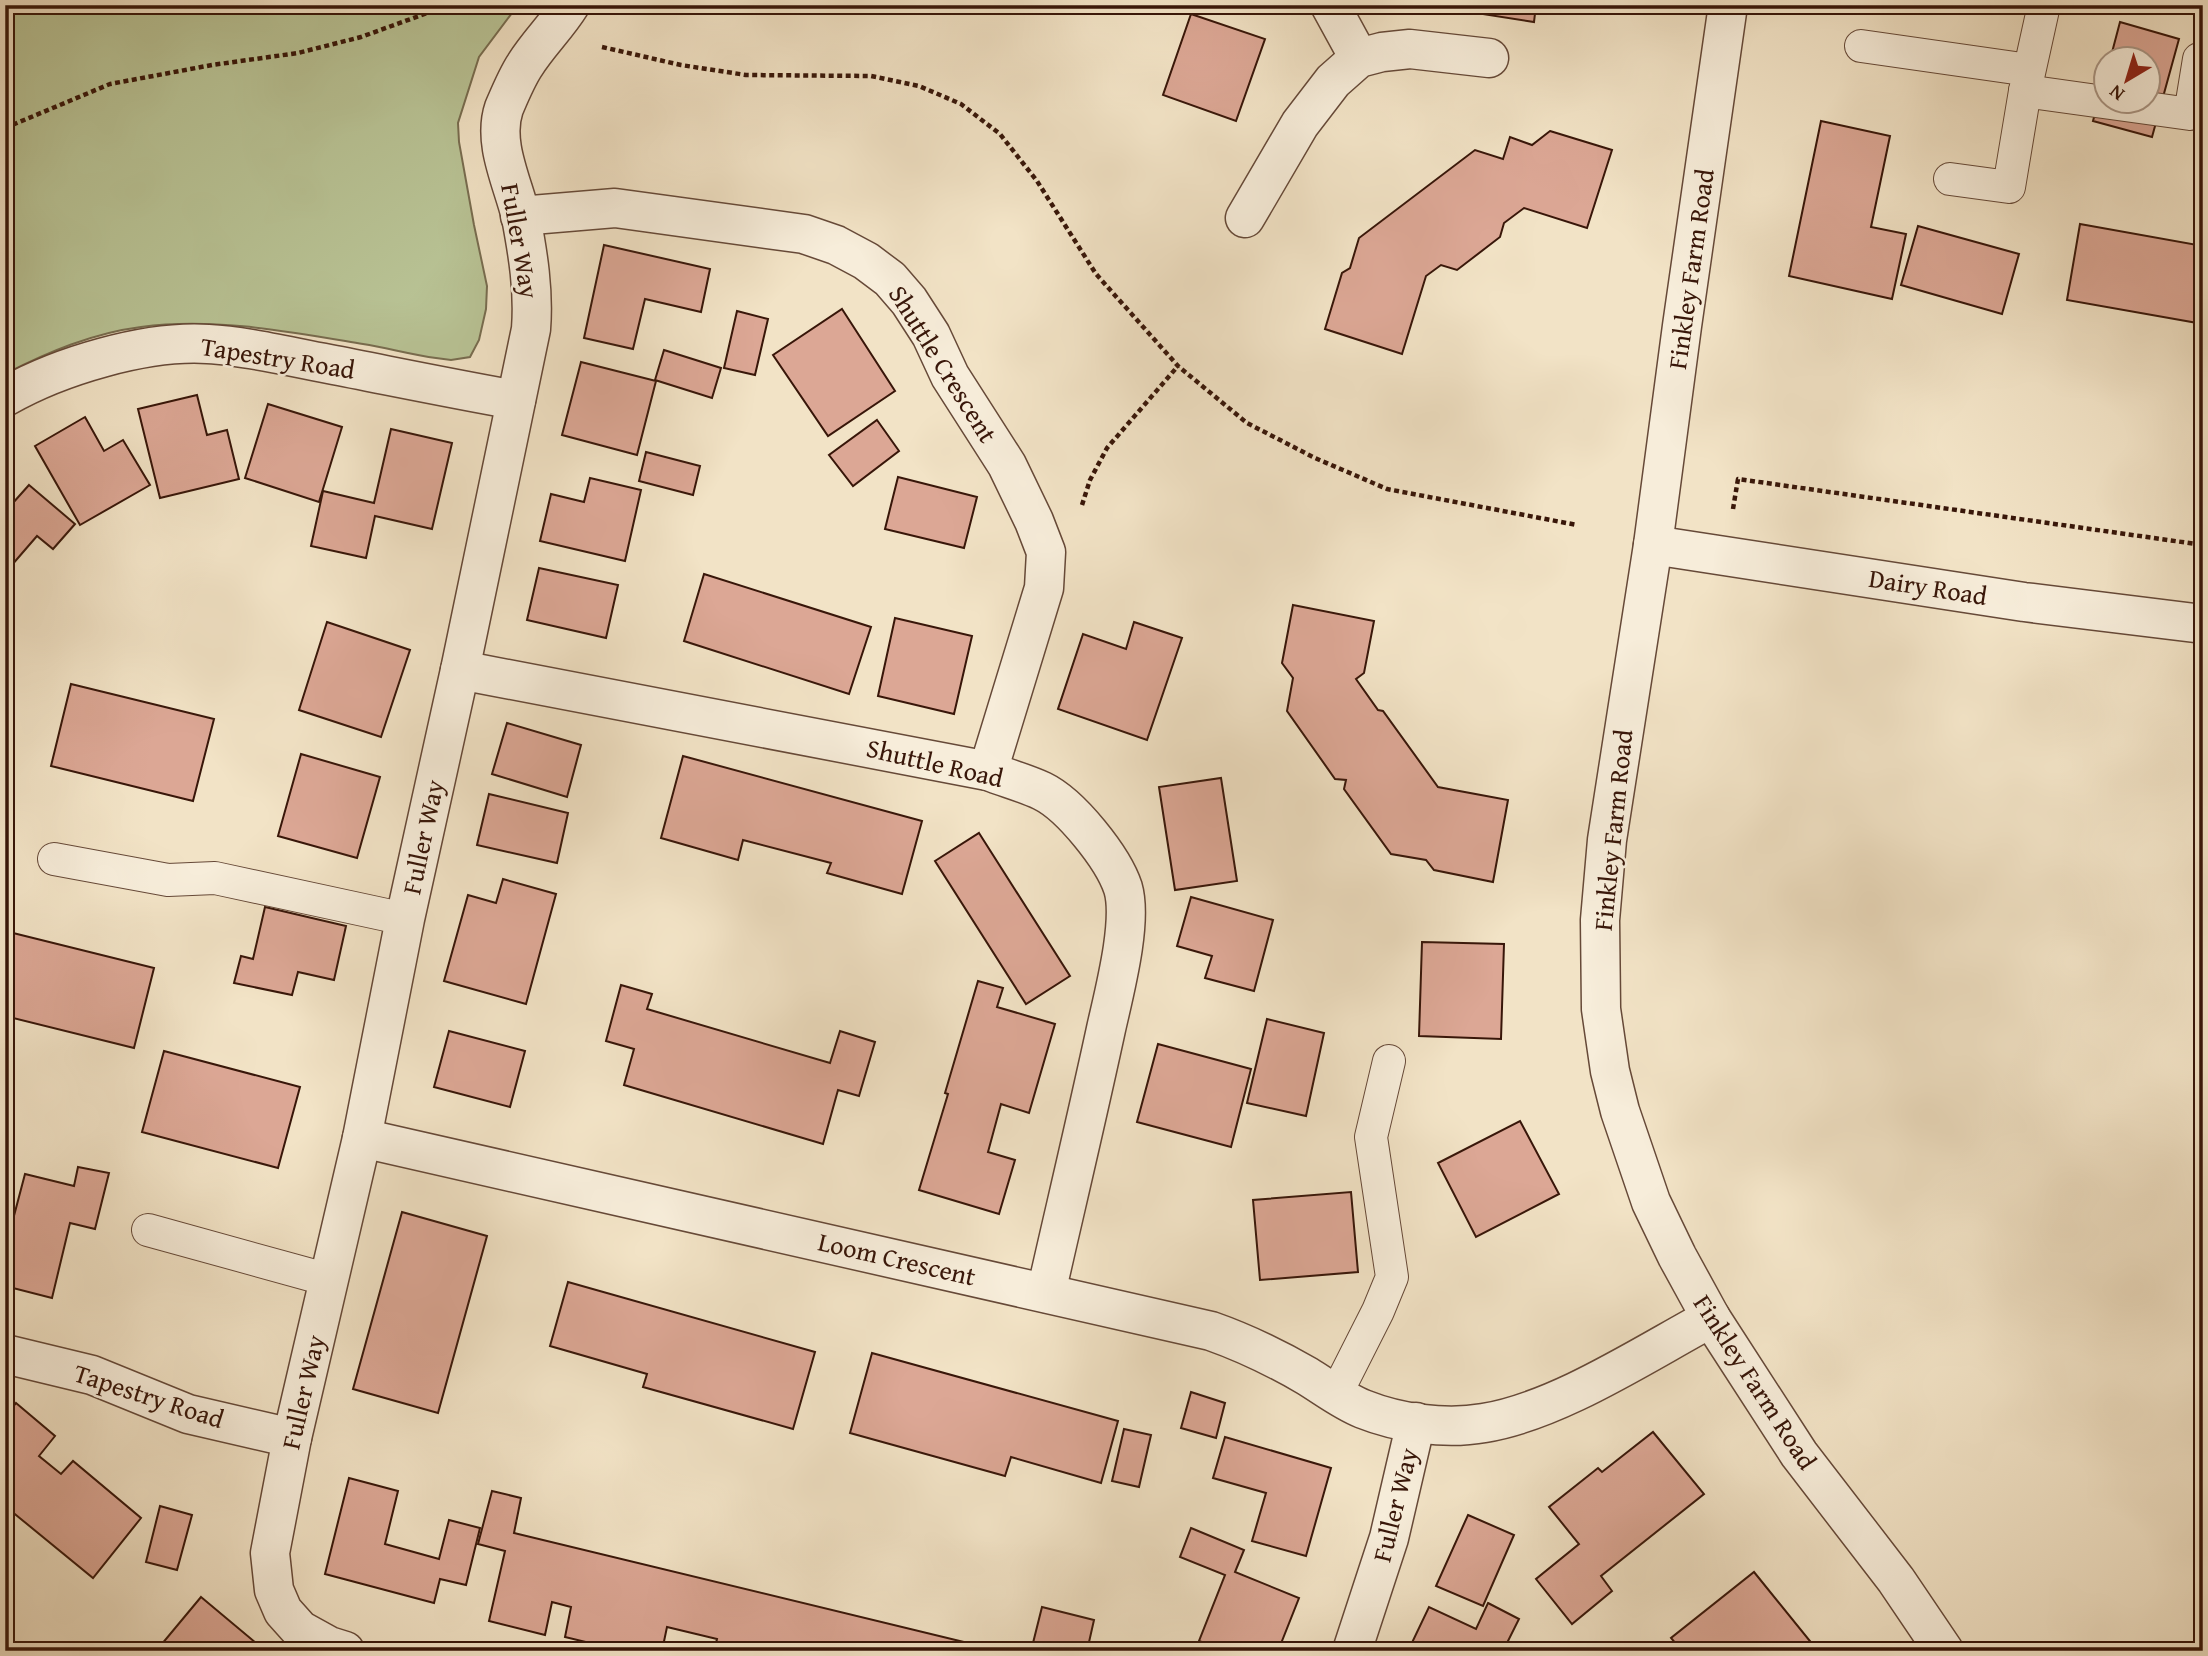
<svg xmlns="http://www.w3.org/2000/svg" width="2208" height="1656" font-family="'Gentium Book Plus',serif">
	<rect width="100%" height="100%" fill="#f2e3c6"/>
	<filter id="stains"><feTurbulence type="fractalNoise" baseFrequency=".00286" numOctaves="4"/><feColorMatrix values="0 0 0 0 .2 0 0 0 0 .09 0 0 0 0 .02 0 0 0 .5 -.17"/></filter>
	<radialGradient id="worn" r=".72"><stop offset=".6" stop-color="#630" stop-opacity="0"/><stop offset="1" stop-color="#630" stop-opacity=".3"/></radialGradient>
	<path fill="#b9c496" stroke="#786d50" stroke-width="2" d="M 5,5 L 518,5 L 479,57 L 458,123 L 459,142 L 474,225 L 487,286 L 486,309 L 479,340 L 470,357 L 451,360 L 436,358 C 412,355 388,348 363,344 C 291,332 214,317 141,327 C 93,333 48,352 5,374 Z"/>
	<g fill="#dca795" stroke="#381609" stroke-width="2">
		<path d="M 1477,5 L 1536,5 L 1534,22 L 1476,13 Z"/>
		<path d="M 1191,14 L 1265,39 L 1236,121 L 1163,95 Z"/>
		<path d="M 2120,22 L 2179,39 L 2152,137 L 2093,121 L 2106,72 L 2106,102 L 2148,102 L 2148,60 L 2110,60 Z"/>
		<path d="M 1821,121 L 1890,136 L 1871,227 L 1906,234 L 1892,299 L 1789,276 Z"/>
		<path d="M 1550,131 L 1612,150 L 1587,228 L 1524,208 L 1504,223 L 1500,237 L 1457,270 L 1441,265 L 1426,276 L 1402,354 L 1325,329 L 1342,273 L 1350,268 L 1359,238 L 1475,150 L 1503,159 L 1510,137 L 1532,145 Z"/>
		<path d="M 2080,224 L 2203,246 L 2203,324 L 2067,300 Z"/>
		<path d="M 1918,226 L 2019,254 L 2002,314 L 1901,285 Z"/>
		<path d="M 604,245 L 710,269 L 701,312 L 645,299 L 633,349 L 584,338 Z"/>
		<path d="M 842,309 L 895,391 L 828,436 L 773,355 Z"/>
		<path d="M 737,311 L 768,319 L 755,375 L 724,368 Z"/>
		<path d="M 664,350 L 721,368 L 712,398 L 655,380 Z"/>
		<path d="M 581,362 L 656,381 L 637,455 L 562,435 Z"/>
		<path d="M 197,395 L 207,435 L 227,430 L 239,479 L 160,498 L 138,409 Z"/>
		<path d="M 268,404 L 342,427 L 319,502 L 245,478 Z"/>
		<path d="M 85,417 L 104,451 L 123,440 L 150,485 L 80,525 L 35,446 Z"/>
		<path d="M 877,420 L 899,451 L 853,486 L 829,455 Z"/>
		<path d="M 391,429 L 452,443 L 432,529 L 375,516 L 366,558 L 311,546 L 323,491 L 374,503 Z"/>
		<path d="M 646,452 L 700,466 L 693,495 L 639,481 Z"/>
		<path d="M 898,477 L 977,497 L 964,548 L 885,529 Z"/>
		<path d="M 590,478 L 641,490 L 625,561 L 540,541 L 551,494 L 584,502 Z"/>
		<path d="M 29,485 L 75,524 L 53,549 L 37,536 L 5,573 L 5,498 L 12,504 Z"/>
		<path d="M 539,568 L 618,585 L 606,638 L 527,620 Z"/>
		<path d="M 704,574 L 871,627 L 849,694 L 684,641 Z"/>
		<path d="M 1293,605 L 1374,621 L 1364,673 L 1356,679 L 1378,710 L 1383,711 L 1438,787 L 1508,800 L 1493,882 L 1434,870 L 1426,860 L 1391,854 L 1344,789 L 1346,780 L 1335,779 L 1287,711 L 1293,678 L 1282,663 Z"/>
		<path d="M 895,618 L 972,636 L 954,714 L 878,696 Z"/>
		<path d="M 327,622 L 410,650 L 381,737 L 299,710 Z"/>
		<path d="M 1134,622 L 1182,638 L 1147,740 L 1058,709 L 1083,634 L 1126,649 Z"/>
		<path d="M 71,684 L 214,719 L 193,801 L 51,766 Z"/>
		<path d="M 507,723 L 581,745 L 567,797 L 492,774 Z"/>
		<path d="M 301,754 L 380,777 L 357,858 L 278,836 Z"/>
		<path d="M 683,756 L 922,821 L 902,894 L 827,873 L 831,863 L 743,840 L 738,860 L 661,838 Z"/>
		<path d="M 1221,778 L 1237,881 L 1175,890 L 1159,787 Z"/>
		<path d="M 489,794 L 568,813 L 557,863 L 477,845 Z"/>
		<path d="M 5,808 L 11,809 L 5,830 Z"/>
		<path d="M 979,833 L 1070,976 L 1026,1004 L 935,861 Z"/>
		<path d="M 503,879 L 556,894 L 526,1004 L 444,981 L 468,895 L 496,903 Z"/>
		<path d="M 1191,897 L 1273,920 L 1254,991 L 1205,978 L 1212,956 L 1177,946 Z"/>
		<path d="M 265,907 L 346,926 L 334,980 L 298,972 L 292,995 L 234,983 L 241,956 L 253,959 Z"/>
		<path d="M 5,931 L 154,968 L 134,1048 L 5,1016 Z"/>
		<path d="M 1422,942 L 1504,944 L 1501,1039 L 1419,1036 Z"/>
		<path d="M 978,981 L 1003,988 L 997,1007 L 1055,1024 L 1029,1113 L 1001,1104 L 988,1152 L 1015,1160 L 999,1214 L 919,1190 L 948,1094 L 945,1093 Z"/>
		<path d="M 621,985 L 652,994 L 647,1009 L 830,1063 L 840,1031 L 875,1042 L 859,1096 L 838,1090 L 823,1144 L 624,1085 L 634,1049 L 606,1041 Z"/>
		<path d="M 1267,1019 L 1324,1033 L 1306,1116 L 1247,1103 Z"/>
		<path d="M 449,1031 L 525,1051 L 510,1107 L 434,1087 Z"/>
		<path d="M 1158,1044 L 1251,1069 L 1231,1147 L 1137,1122 Z"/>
		<path d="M 164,1051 L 300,1087 L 278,1168 L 142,1132 Z"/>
		<path d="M 1520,1121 L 1559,1194 L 1476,1237 L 1438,1163 Z"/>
		<path d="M 78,1167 L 109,1173 L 95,1229 L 70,1223 L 52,1298 L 5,1286 L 5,1250 L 25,1174 L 74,1186 Z"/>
		<path d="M 1351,1192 L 1358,1272 L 1260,1280 L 1253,1200 Z"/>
		<path d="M 402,1212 L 487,1236 L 438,1413 L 353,1389 Z"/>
		<path d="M 568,1282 L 815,1352 L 793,1429 L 643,1387 L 647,1374 L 550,1346 Z"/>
		<path d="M 872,1353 L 1118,1421 L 1101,1483 L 1011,1457 L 1005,1476 L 850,1433 Z"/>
		<path d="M 1191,1392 L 1225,1403 L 1216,1438 L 1181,1428 Z"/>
		<path d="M 16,1403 L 55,1436 L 39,1456 L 61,1474 L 73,1461 L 141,1518 L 93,1578 L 5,1506 L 5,1416 Z"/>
		<path d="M 1124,1429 L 1151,1435 L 1139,1487 L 1112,1481 Z"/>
		<path d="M 1653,1432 L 1704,1494 L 1601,1576 L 1612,1591 L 1572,1624 L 1536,1579 L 1579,1544 L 1549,1507 L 1598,1468 L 1602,1472 Z"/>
		<path d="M 1225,1437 L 1331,1468 L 1306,1556 L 1252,1541 L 1266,1493 L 1213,1478 Z"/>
		<path d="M 349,1478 L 398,1491 L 385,1544 L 439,1559 L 449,1520 L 480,1528 L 466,1585 L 440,1579 L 434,1603 L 325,1574 Z"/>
		<path d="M 492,1491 L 521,1498 L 514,1533 L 1001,1651 L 714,1651 L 717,1639 L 667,1627 L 662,1651 L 623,1651 L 565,1637 L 571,1607 L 552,1602 L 545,1635 L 489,1621 L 505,1551 L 478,1544 Z"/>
		<path d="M 160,1506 L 192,1515 L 177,1570 L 146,1562 Z"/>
		<path d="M 1468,1515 L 1514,1535 L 1483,1606 L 1436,1586 Z"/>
		<path d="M 1191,1528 L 1244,1550 L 1235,1572 L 1299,1598 L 1278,1651 L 1225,1651 L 1199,1641 L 1225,1575 L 1180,1557 Z"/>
		<path d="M 1754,1572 L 1818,1651 L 1682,1651 L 1671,1638 Z"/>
		<path d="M 201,1597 L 262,1648 L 260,1651 L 156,1651 Z"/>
		<path d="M 1488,1603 L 1519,1619 L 1503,1651 L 1408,1651 L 1429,1607 L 1476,1629 Z"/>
		<path d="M 1042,1607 L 1094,1620 L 1087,1651 L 1031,1651 Z"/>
	</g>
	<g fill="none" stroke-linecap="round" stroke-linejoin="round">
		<g stroke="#664938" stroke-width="34">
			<g id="service">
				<path d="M 1861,46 L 2029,70"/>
				<path d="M 2025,91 L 2190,114 L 2199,59"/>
				<path d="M 1950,179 L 2009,187 L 2025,91 L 2044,5"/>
				<path d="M 54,859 L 168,880 L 215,878 L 405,919"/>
				<path d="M 148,1230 L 329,1280"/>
				<path d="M 1336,1394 L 1378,1311 L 1392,1277 L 1371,1137 L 1389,1061"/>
			</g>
		</g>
		<g stroke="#664938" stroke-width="41">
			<g id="minor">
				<path d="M 1330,5 L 1359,58"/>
				<path d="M 1728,5 L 1682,326 L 1653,545 L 1607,840 L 1600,920 L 1601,1009 L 1610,1071 L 1620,1111 L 1651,1202 L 1677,1256 L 1711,1318 L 1799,1454 L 1896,1580 L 1944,1651"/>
				<path d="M 520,216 L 615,208 L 804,234 L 836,245 L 866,261 L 890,279 L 909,301 L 931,335 L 950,376 L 1007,465 L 1034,521 L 1046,552 L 1044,588 L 988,771"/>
				<path d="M 1245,218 L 1300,124 L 1333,81 L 1359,58 L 1382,52 L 1410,49 L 1489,58"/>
				<path d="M 5,397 C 59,366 146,340 208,344 C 247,346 290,357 329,364 C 391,376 454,389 516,400"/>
				<path d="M 1653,545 L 2024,602 L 2203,624"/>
				<path d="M 460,670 L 988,771 C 1006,778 1025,783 1042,791 C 1071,805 1113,858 1123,888 C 1133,922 1114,993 1106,1029 C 1087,1117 1066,1205 1046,1293"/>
				<path d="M 362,1138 L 1211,1331 C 1245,1343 1276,1358 1307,1376 C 1325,1387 1343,1401 1363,1409 C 1398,1423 1445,1430 1484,1423 C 1558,1411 1644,1354 1711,1318"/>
				<path d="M 5,1354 L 92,1375 L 188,1414 L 292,1438"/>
				<path d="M 345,1651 L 329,1646 L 300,1630 L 283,1611 L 274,1590 L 270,1553 L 292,1438 L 362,1138 L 405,919 L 460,670 L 531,329 C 534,291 528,254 521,217 C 513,183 492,143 504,108 C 510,94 517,77 525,65 C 538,44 557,26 570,5"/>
				<path d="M 1352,1651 L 1389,1538 L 1416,1422"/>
			</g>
		</g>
		<g stroke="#381609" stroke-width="4.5" stroke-dasharray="5 3.5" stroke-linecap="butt">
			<path d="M 480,5 L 507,8"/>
			<path d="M 602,47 L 681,65 L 746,75 L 871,76 L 919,86 L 961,104 L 1000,134 L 1037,181 L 1096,274 L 1178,366 L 1247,423 L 1315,458 L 1387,489 L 1577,525"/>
			<path d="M 5,128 L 110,84 L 212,65 L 298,53 L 361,37 L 430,12 L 460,5"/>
			<path d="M 1082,505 L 1090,480 L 1107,448 L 1178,366"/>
			<path d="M 1733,509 L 1738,479 L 2203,545"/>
		</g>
		<use href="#service" stroke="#f7edda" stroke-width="32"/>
		<use href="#minor" stroke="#f7edda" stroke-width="38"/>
	</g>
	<g text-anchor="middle" stroke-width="5" stroke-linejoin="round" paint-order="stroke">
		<g font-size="26" fill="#381609" stroke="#f7edda">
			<text transform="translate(520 241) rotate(80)" y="9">Fuller Way</text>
			<text transform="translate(1691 269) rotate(-82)" y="9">Finkley Farm Road</text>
			<text transform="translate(278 358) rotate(9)" y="9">Tapestry Road</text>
			<text transform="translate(943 364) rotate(58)" y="9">Shuttle Crescent</text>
			<text transform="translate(1928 587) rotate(9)" y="9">Dairy Road</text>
			<text transform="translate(935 763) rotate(13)" y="9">Shuttle Road</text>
			<text transform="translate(1613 830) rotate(-84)" y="9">Finkley Farm Road</text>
			<text transform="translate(423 837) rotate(-78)" y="9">Fuller Way</text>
			<text transform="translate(897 1259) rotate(13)" y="9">Loom Crescent</text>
			<text transform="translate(1755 1382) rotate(57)" y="9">Finkley Farm Road</text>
			<text transform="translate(303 1392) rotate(-77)" y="9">Fuller Way</text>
			<text transform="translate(149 1396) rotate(18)" y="9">Tapestry Road</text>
			<text transform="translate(1395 1505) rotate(-76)" y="9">Fuller Way</text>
		</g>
	</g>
	<rect width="2208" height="1656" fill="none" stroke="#f2e3c6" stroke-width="28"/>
	<rect x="7" y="7" width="2194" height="1642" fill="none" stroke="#381609" stroke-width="3.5"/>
	<rect x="14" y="14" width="2180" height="1628" fill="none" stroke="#381609" stroke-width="2"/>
	<g transform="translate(2127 80) rotate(218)"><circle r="33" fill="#f7edda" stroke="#ab9786" stroke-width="2"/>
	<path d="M0-5L12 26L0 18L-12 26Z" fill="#8f2418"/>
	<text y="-10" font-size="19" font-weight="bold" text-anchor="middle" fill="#381609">N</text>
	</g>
	<rect width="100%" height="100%" filter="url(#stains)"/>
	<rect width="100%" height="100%" fill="url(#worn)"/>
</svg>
